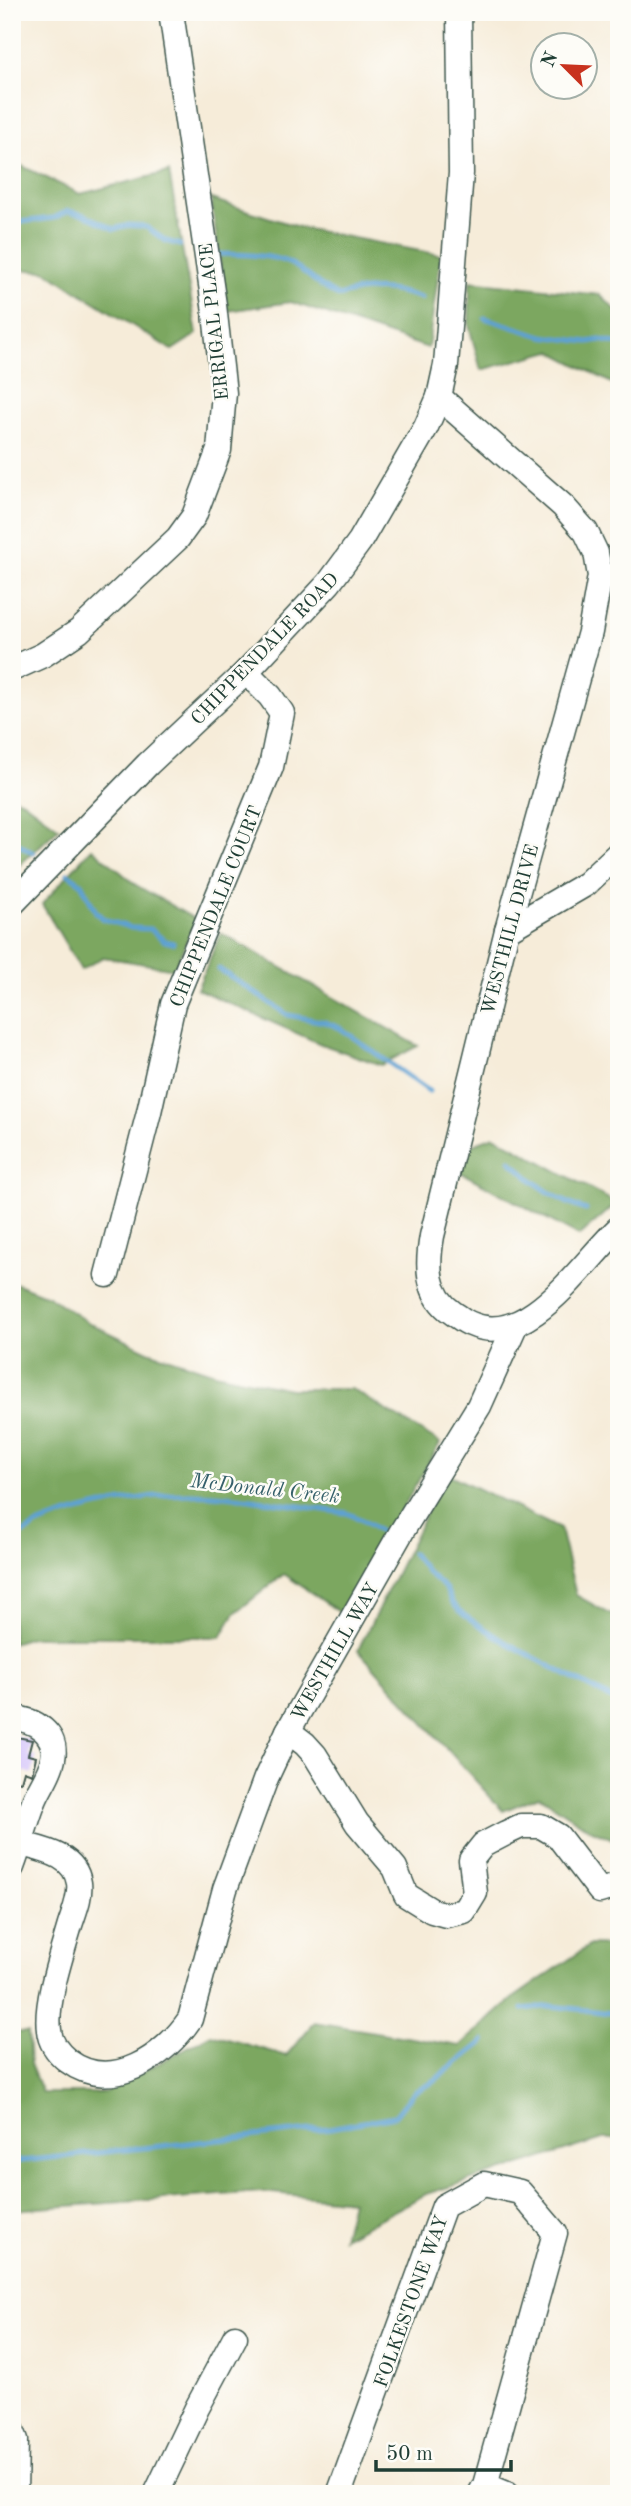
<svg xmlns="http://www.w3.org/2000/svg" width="631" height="2506" font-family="'Old Standard TT',serif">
	<rect width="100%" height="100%" fill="#fdfcf7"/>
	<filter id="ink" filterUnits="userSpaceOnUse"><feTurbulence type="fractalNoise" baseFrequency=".0143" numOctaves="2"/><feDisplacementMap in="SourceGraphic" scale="14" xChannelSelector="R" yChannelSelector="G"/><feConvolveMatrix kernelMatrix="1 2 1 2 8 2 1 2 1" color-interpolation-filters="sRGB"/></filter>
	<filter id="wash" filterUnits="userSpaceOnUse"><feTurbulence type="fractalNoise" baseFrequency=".00686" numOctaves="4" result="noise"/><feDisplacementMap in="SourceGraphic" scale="28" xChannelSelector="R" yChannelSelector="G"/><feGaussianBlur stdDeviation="1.57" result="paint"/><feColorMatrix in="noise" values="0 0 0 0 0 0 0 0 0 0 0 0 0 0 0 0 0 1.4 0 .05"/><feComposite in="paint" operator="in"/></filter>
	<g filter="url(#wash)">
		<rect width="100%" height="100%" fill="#f6ecd9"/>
		<g fill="#7ba760" stroke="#4d724a" stroke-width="2">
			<path d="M 12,165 L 22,166 L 80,194 L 169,172 L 197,334 L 172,350 L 45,271 L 12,269 Z"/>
			<path d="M 211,199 L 302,228 L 441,255 L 428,348 L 291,302 L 227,311 Z"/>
			<path d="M 470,281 L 600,295 L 619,313 L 619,387 L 551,351 L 481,370 L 469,326 Z"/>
			<path d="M 12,797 L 23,801 L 59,828 L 12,872 Z"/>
			<path d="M 92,848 L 136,885 L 196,920 L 174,969 L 103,957 L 81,970 L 42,904 Z"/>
			<path d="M 221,933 L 418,1046 L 381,1065 L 321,1044 L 197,989 Z"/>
			<path d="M 494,1136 L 609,1199 L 615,1205 L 579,1236 L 460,1172 L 467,1146 Z"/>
			<path d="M 12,1282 L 48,1296 L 87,1322 L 148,1351 L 215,1373 L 290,1389 L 351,1389 L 440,1443 L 342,1614 L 284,1574 L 235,1613 L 221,1637 L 31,1637 L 12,1643 Z"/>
			<path d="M 446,1473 L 560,1529 L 576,1595 L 619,1619 L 619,1842 L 588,1828 L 539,1796 L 503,1811 L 358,1650 Z"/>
			<path d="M 590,1945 L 619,1946 L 619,2139 L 603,2139 L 426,2194 L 343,2238 L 352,2201 L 262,2192 L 12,2210 L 12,2032 L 28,2032 L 30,2064 L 42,2093 L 105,2093 L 211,2034 L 286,2056 L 314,2022 L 460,2046 L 512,1999 Z"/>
		</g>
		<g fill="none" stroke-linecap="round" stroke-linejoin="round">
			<g stroke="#5da1d2" stroke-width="5">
				<path d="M 12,223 L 54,218 L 68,211 L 85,215 L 114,229 L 129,225 L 146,227 L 166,241 L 180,245"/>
				<path d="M 217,254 C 243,255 276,253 298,268 C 312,277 323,290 339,296 C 368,286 392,288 421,298"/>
				<path d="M 485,318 L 542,336 L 588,342 L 600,340 L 619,344"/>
				<path d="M 12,840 L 33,853"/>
				<path d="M 68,874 L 81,883 L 96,912 L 104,919 L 131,928 L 150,929 L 165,941 L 173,943"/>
				<path d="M 219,969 L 288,1015 L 325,1022 L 340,1028 L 429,1091"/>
				<path d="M 510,1160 C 532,1182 556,1201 586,1210"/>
				<path d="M 12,1540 C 22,1535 31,1528 40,1524 C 78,1508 151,1493 192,1494 C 244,1495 296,1507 347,1513 L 362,1520 L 390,1538"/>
				<path d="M 412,1553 L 427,1572 L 446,1589 L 452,1603 L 464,1615 L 505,1642 L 619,1703"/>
				<path d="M 523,2009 L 552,2006 L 619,2014"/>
				<path d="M 12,2162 L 330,2128 L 395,2116 L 414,2092 L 430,2084 L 484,2041"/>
			</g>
		</g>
		<g id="blocks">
			<path fill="#c9b5fc" d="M 12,1736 L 32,1740 L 28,1755 L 36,1757 L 32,1774 L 24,1771 L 21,1782 L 12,1780 Z"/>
		</g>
	</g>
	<g filter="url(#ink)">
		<use href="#blocks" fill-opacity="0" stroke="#3f574d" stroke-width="2"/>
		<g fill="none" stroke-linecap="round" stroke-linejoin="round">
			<g stroke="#3f574d" stroke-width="27">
				<g id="minor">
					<path d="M 439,397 L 563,506 L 586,532 L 596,553 L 600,576 L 590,632 L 507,930 L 432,1236 C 427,1264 426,1295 453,1313 C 459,1317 465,1322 471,1324 C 528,1350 583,1261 619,1228"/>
					<path d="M 12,669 L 43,655 L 79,631 L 178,538 L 194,516 L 219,450 L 224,393 L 214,305 L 171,12"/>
					<path d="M 12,904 L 148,764 L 246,672 L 329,583 L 360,541 L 426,427 L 439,397 L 446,365 L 461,173 L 459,12"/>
					<path d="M 507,930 L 586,884 L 619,853"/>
					<path d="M 107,1275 L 149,1112 L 173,1004 L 271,767 L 282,713 L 270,696 L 246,672"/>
					<path d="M 12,1718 C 34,1719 58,1733 53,1759 C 50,1775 38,1789 33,1804 C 25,1825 20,1846 12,1867"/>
					<path d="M 288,1731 L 305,1744 L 315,1755 L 357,1823 L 395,1868 L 406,1895 L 432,1911 L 446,1915 L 464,1911 L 475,1893 L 471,1860 L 483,1845 L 506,1833 L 521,1826 L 541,1826 L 558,1836 L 600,1891 L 619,1885"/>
					<path d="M 21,1844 C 44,1850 75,1855 79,1883 C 81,1897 74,1912 70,1925 C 62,1953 45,2002 49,2030 C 50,2042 58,2053 68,2061 C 112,2094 165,2056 190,2019 L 225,1889 L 266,1778 L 288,1731 L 402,1531 L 479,1406 L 515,1326"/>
					<path d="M 12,2430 L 16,2440 L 15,2494"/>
					<path d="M 485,2485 L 507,2494"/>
					<path d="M 156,2494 L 197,2408 L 235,2337"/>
					<path d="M 339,2494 L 444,2206 L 484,2184 L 520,2192 L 555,2233 L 485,2485 L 480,2494"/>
				</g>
			</g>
			<use href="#minor" stroke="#fff" stroke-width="24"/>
		</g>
	</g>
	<g text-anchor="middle" stroke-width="5" stroke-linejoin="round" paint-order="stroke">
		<g font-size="19" fill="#1f3d34" stroke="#fdfcf7">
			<text transform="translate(213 322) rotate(-96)" y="7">ERRIGAL PLACE</text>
			<text transform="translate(264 648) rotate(-46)" y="7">CHIPPENDALE ROAD</text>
			<text transform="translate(215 906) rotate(-68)" y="7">CHIPPENDALE COURT</text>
			<text transform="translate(509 929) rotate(-75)" y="7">WESTHILL DRIVE</text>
			<text transform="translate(334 1651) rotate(-60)" y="7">WESTHILL WAY</text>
			<text transform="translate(410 2301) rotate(-70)" y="7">FOLKESTONE WAY</text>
		</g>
		<g font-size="21" font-style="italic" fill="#35606b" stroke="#fdfcf7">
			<text transform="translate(265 1488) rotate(6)" y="7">McDonald Creek</text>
		</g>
	</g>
	<rect width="631" height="2506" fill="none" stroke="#fdfcf7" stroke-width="42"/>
	<g transform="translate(564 66) rotate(294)"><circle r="33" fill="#fdfcf7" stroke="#a4b0a9" stroke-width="2"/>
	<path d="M0-5L12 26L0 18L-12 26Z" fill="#c8321e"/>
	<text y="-10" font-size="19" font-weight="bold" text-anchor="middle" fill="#1f3d34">N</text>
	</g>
	<path d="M376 2460v10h135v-10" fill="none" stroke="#1f3d34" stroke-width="3.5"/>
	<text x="386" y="2460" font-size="21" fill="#1f3d34" stroke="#fdfcf7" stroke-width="5" paint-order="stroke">50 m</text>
</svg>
